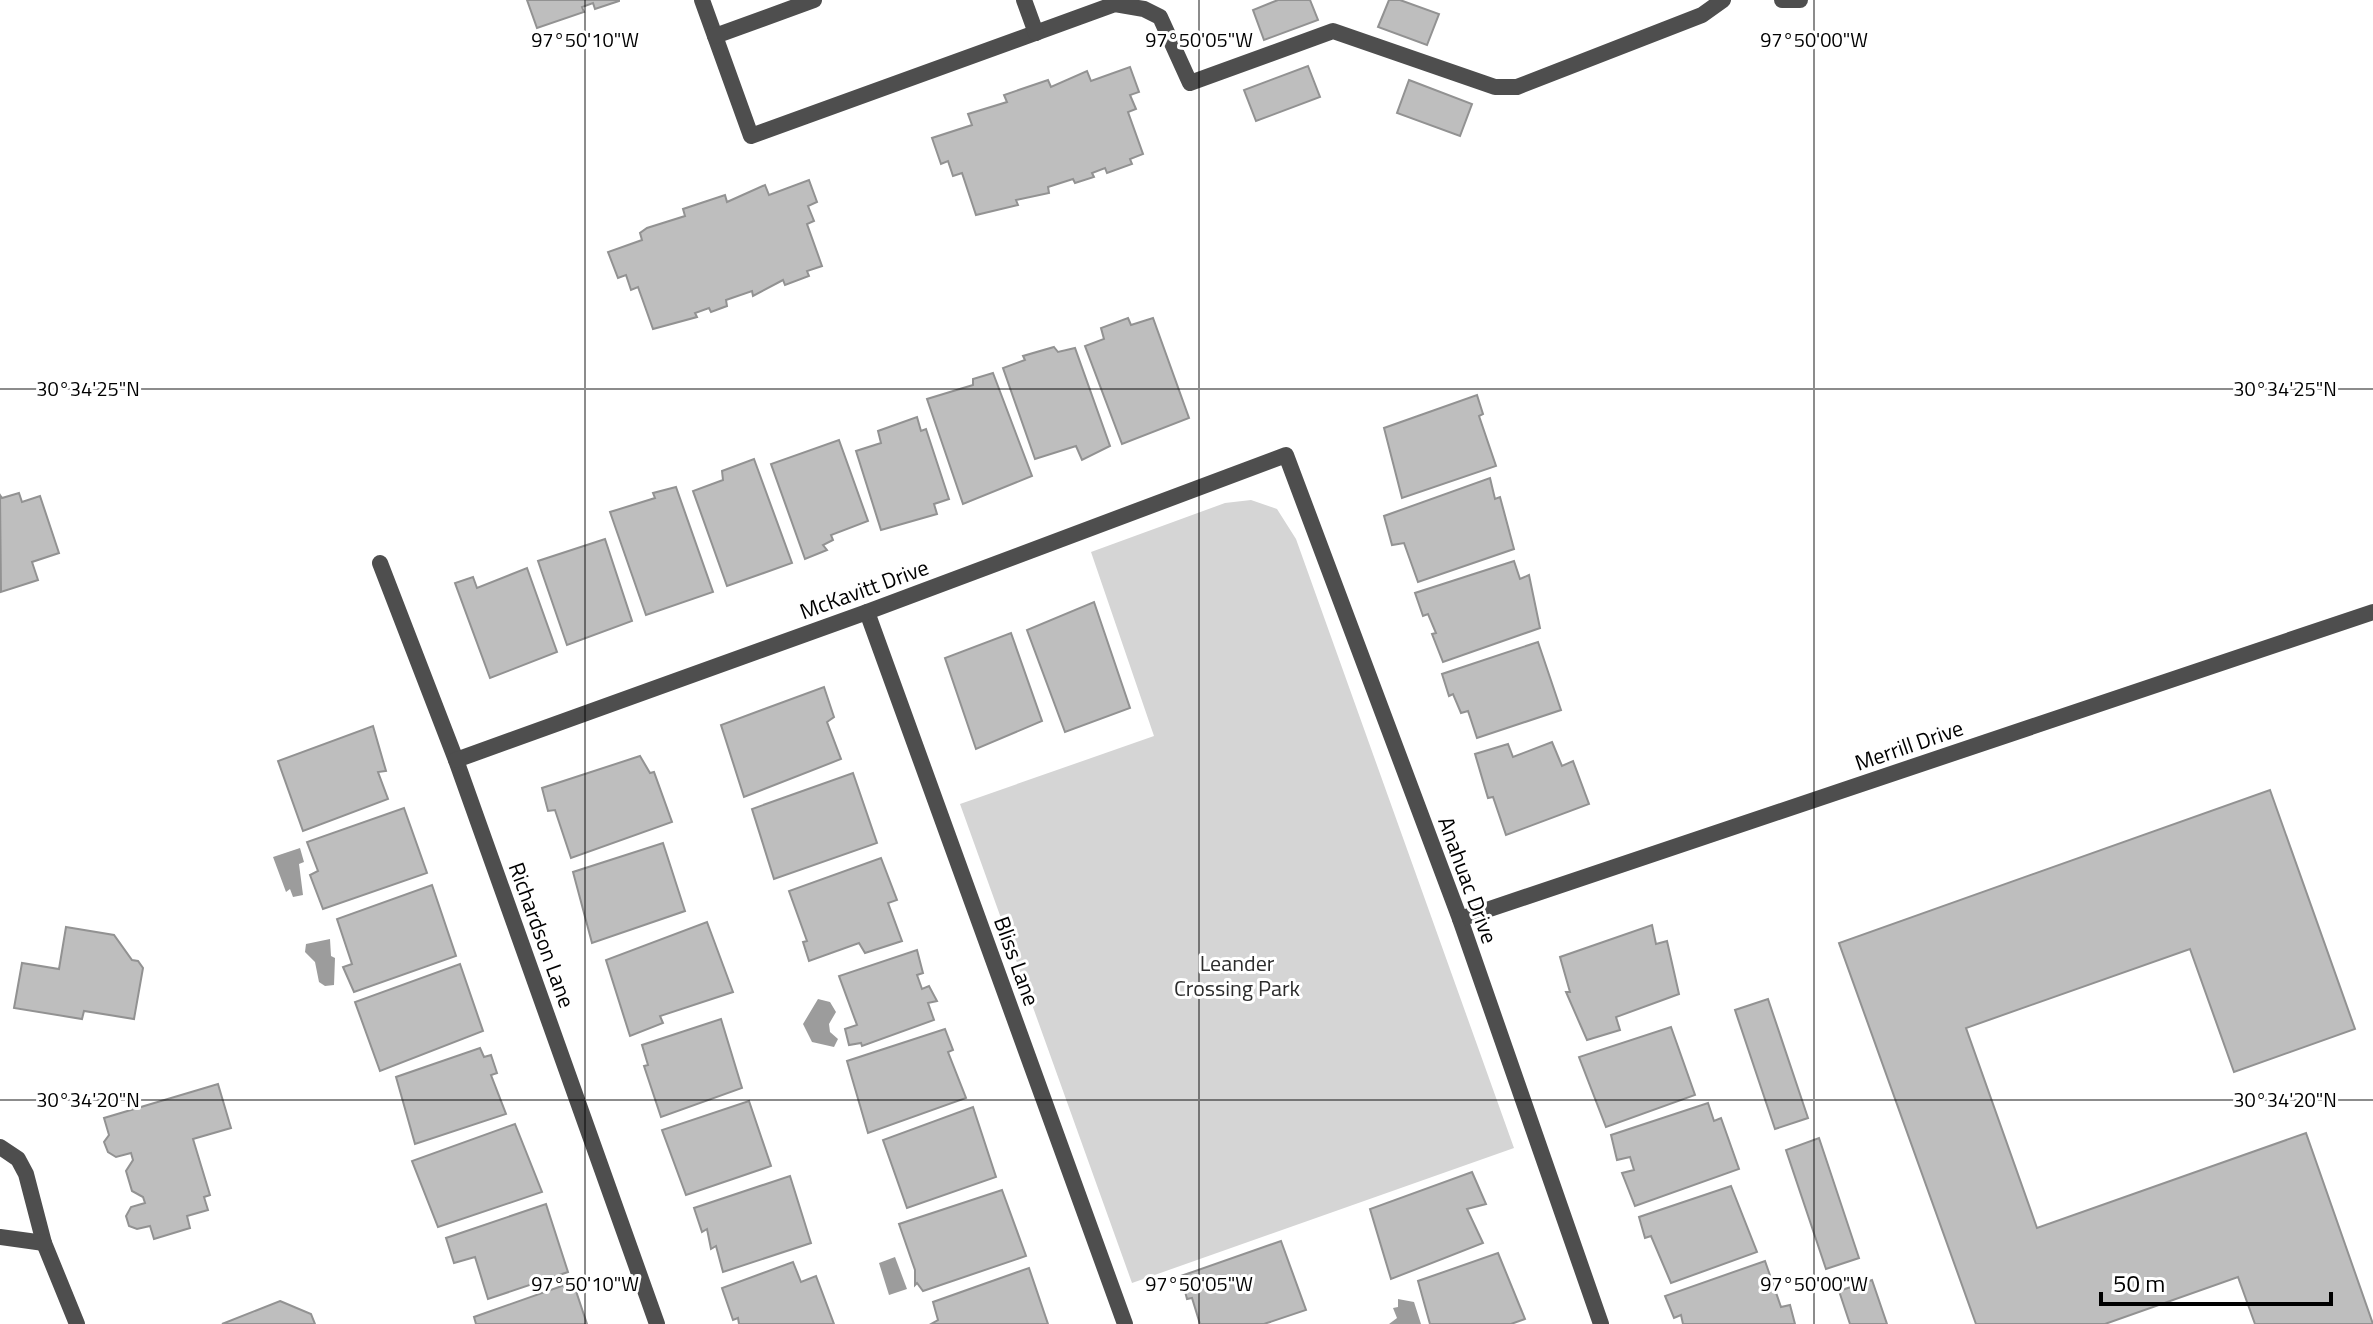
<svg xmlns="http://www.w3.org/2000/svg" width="2373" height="1324" font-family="'Titillium Web',sans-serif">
	<rect width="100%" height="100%" fill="#fff"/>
	<path fill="#d5d5d5" d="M 1251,500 L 1277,509 L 1296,539 L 1514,1148 L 1132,1283 L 960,804 L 1154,736 L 1091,552 L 1225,503 Z"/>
	<g fill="#9c9c9c">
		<path d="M 300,848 L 304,862 L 299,864 L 303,895 L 293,897 L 290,889 L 286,892 L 273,857 Z"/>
		<path d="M 330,939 L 331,956 L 335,958 L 334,985 L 325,986 L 319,982 L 315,962 L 305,952 L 306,944 Z"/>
		<path d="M 818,999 L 830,1002 L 836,1012 L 829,1024 L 830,1032 L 838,1039 L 834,1047 L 812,1042 L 803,1024 Z"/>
		<path d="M 895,1257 L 907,1289 L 889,1295 L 879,1263 Z"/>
		<path d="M 1398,1299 L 1414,1302 L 1421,1324 L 1389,1324 L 1397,1318 L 1393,1308 L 1398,1307 Z"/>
	</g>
	<g fill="#bebebe" stroke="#929292" stroke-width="2">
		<path d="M 527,0 L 619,0 L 619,1 L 595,9 L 593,3 L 582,7 L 584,12 L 537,28 Z"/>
		<path d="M 1278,0 L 1310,0 L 1318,20 L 1264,40 L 1253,10 Z"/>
		<path d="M 1389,0 L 1400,0 L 1439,14 L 1427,45 L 1378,27 Z"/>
		<path d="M 1308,66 L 1320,97 L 1256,121 L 1244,90 Z"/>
		<path d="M 1130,67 L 1139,92 L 1130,95 L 1136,109 L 1128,112 L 1143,154 L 1130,159 L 1132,164 L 1107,173 L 1105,168 L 1092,173 L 1094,177 L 1075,183 L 1073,179 L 1048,187 L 1049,193 L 1016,200 L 1018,205 L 976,215 L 962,173 L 953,176 L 948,161 L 941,164 L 932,138 L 972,125 L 968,114 L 1007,102 L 1004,95 L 1048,80 L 1051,87 L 1087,71 L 1091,81 Z"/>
		<path d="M 1409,80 L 1472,104 L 1460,136 L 1397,113 Z"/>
		<path d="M 809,180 L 817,202 L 808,206 L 814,221 L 807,224 L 822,266 L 807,271 L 809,276 L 785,285 L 783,280 L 753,296 L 752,291 L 726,300 L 727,306 L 711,312 L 709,308 L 695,313 L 697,317 L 653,329 L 638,287 L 631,290 L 626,275 L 618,278 L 608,252 L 642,240 L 640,233 L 647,228 L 685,216 L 683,209 L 725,195 L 727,202 L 765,185 L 769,195 Z"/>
		<path d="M 1128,318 L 1131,325 L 1153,318 L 1189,418 L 1122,444 L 1085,346 L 1104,339 L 1101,328 Z"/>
		<path d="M 1054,347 L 1058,352 L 1075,348 L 1110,446 L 1082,460 L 1076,446 L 1035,459 L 1003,368 L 1025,360 L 1023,356 Z"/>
		<path d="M 993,373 L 1032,476 L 963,504 L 927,399 L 973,385 L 973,379 Z"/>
		<path d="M 1477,395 L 1483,414 L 1479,416 L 1496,466 L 1402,498 L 1384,428 Z"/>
		<path d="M 917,417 L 921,431 L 926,429 L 949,499 L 934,504 L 937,514 L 881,530 L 856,451 L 881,443 L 878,431 Z"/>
		<path d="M 839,440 L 868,521 L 831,535 L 833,540 L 823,545 L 827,550 L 805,559 L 771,464 Z"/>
		<path d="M 754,459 L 792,563 L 727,586 L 693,491 L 723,480 L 722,471 Z"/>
		<path d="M 1490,478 L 1495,499 L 1500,497 L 1514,549 L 1418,582 L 1404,543 L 1392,545 L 1384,516 Z"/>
		<path d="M 676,487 L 713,592 L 646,615 L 610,512 L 655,498 L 653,493 Z"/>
		<path d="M 19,493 L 22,502 L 40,496 L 59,553 L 32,562 L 38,580 L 1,592 L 0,495 L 2,498 Z"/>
		<path d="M 605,539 L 632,621 L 567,645 L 538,561 Z"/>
		<path d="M 1514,561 L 1520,579 L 1529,575 L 1540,628 L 1443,662 L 1432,634 L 1436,633 L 1428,614 L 1423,616 L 1415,593 Z"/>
		<path d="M 527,568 L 557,652 L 490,678 L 455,583 L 473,577 L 477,588 Z"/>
		<path d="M 1094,602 L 1130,708 L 1065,732 L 1027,630 Z"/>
		<path d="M 1011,633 L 1042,721 L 976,749 L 945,658 Z"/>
		<path d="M 1538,642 L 1561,710 L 1477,738 L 1468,711 L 1461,713 L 1453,694 L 1449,696 L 1442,674 Z"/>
		<path d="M 824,687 L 834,717 L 827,722 L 841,759 L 744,797 L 721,725 Z"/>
		<path d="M 373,726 L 386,771 L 378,772 L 388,799 L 303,831 L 278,761 Z"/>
		<path d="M 1552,742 L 1562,766 L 1573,761 L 1589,804 L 1506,835 L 1493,797 L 1488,798 L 1475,754 L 1508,744 L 1513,757 Z"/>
		<path d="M 640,756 L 650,773 L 654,772 L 672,822 L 571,858 L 555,810 L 548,811 L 542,788 Z"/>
		<path d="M 853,773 L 877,843 L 774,879 L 752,809 Z"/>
		<path d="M 2270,790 L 2355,1029 L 2234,1072 L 2190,949 L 1966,1028 L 2037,1228 L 2306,1133 L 2373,1324 L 2255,1324 L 2238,1277 L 2105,1324 L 1976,1324 L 1839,943 Z"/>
		<path d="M 404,808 L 427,873 L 323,909 L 310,875 L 318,871 L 307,842 Z"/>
		<path d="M 663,843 L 685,911 L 592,943 L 573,872 Z"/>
		<path d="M 881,858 L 897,900 L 888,903 L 902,941 L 865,953 L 859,943 L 809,961 L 803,942 L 807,941 L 789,891 Z"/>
		<path d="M 432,885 L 456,956 L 354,992 L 343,967 L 352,964 L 337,919 Z"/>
		<path d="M 707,922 L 733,992 L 660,1016 L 663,1023 L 630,1036 L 606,960 Z"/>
		<path d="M 1652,925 L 1656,944 L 1667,941 L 1679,994 L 1616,1017 L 1620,1030 L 1587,1040 L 1566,992 L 1570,992 L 1560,957 Z"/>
		<path d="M 66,927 L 114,935 L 132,960 L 138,961 L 143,968 L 134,1019 L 84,1011 L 82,1019 L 14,1008 L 22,963 L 59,969 Z"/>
		<path d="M 917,950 L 923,973 L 917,975 L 922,989 L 929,986 L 937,1001 L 928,1003 L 934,1020 L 862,1046 L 861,1043 L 849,1045 L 845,1029 L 857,1025 L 839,976 Z"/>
		<path d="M 460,964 L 483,1031 L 380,1071 L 355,1002 Z"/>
		<path d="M 1768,999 L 1808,1118 L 1775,1129 L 1735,1010 Z"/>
		<path d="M 721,1019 L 742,1088 L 661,1117 L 644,1066 L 648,1065 L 642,1045 Z"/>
		<path d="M 1671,1027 L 1695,1095 L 1606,1127 L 1579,1057 Z"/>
		<path d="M 945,1029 L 953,1050 L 948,1052 L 966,1098 L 868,1133 L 847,1061 Z"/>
		<path d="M 480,1048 L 484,1057 L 491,1055 L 497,1073 L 491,1075 L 506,1114 L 415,1144 L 396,1077 Z"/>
		<path d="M 218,1084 L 231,1128 L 193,1139 L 210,1195 L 204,1197 L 208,1210 L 187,1216 L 190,1228 L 154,1239 L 150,1226 L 137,1229 L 129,1226 L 126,1216 L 131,1207 L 145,1203 L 143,1197 L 132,1191 L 126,1171 L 133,1160 L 131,1153 L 116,1157 L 108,1152 L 104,1142 L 109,1135 L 104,1118 Z"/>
		<path d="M 749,1101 L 771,1166 L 686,1195 L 662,1130 Z"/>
		<path d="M 1708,1103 L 1714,1121 L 1721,1118 L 1739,1169 L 1635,1206 L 1622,1173 L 1634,1170 L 1630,1157 L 1617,1160 L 1611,1135 Z"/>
		<path d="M 973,1107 L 996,1177 L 907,1208 L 883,1140 Z"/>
		<path d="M 515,1124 L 542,1192 L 438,1227 L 412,1161 Z"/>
		<path d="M 1819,1138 L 1859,1258 L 1826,1269 L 1786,1150 Z"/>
		<path d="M 1472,1172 L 1486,1204 L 1467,1209 L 1483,1243 L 1391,1279 L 1370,1209 Z"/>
		<path d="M 790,1176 L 811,1243 L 723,1272 L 716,1246 L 711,1249 L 707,1229 L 702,1232 L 694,1208 Z"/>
		<path d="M 1731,1186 L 1757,1252 L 1671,1283 L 1651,1236 L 1645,1238 L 1639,1217 Z"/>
		<path d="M 1002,1190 L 1026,1256 L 923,1291 L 917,1283 L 915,1285 L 915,1270 L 899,1224 Z"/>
		<path d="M 546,1204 L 568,1272 L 488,1299 L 475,1257 L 454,1263 L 446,1238 Z"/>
		<path d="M 1281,1241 L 1306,1310 L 1264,1324 L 1200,1324 L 1192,1298 L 1187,1299 L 1181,1276 Z"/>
		<path d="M 1498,1253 L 1525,1319 L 1511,1324 L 1430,1324 L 1418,1281 Z"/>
		<path d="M 1765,1261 L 1781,1307 L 1790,1305 L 1795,1324 L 1683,1324 L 1681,1315 L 1674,1318 L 1665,1296 Z"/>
		<path d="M 793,1262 L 801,1282 L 816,1276 L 834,1324 L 739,1324 L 738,1318 L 733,1320 L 722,1288 Z"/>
		<path d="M 1029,1268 L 1048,1324 L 931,1324 L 938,1320 L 933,1302 Z"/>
		<path d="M 1872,1280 L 1887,1324 L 1850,1324 L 1839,1291 Z"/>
		<path d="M 573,1282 L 587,1324 L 476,1324 L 474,1317 Z"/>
		<path d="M 280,1301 L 311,1314 L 315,1324 L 222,1324 Z"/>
	</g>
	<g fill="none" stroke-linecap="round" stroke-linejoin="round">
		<g stroke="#4e4e4e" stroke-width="16">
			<path d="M 702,0 L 751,136 L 1115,4 L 1144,9 L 1160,17 L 1190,83 L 1333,31 L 1495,87 L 1517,87 L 1702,15 L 1723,0"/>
			<path d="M 1024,0 L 1036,33"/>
			<path d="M 1782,0 L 1800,0"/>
			<path d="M 715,36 L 814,0"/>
			<path d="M 380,563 L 456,760 L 657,1324"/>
			<path d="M 867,612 L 1125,1324"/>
			<path d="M 456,760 L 867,612 L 1286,455 L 1460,919 L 1601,1324"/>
			<path d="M 1460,919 L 2373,612"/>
			<path d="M 0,1147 L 18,1159 L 26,1174 L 44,1243 L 77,1324"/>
			<path d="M 0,1237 L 44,1243"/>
		</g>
	</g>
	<path fill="none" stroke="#000" stroke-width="2" stroke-opacity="0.45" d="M 585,0 L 585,1324M 1199,0 L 1199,1324M 1814,0 L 1814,1324M 0,389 L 2373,389M 0,1100 L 2373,1100"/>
	<g text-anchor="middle" stroke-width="6" stroke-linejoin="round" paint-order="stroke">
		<g font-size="22" fill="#000" stroke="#fff">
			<text transform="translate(864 589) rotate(-20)" y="8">McKavitt Drive</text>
			<text transform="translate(1909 745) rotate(-19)" y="8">Merrill Drive</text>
			<text transform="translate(1468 880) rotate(70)" y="8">Anahuac Drive</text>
			<text transform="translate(542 935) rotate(70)" y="8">Richardson Lane</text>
			<text transform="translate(1017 961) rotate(70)" y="8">Bliss Lane</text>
		</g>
		<g font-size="22" fill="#2c2c2c" stroke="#fff">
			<text x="1237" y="971">Leander<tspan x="1237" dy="25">Crossing Park</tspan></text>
		</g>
	</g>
	<g font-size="20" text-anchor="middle" fill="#000" stroke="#fff" stroke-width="6" stroke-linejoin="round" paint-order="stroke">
		<text x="585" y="47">97°50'10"W</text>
		<text x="1199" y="47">97°50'05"W</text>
		<text x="1814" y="47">97°50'00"W</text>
		<text x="88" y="396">30°34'25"N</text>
		<text x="2285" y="396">30°34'25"N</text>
		<text x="88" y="1107">30°34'20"N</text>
		<text x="2285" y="1107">30°34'20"N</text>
		<text x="585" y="1291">97°50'10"W</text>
		<text x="1199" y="1291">97°50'05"W</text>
		<text x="1814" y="1291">97°50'00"W</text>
	</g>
	<path d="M2101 1292v12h230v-12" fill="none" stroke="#000000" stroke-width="4"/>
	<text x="2113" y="1292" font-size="24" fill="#000000" stroke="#ffffff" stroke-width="6" paint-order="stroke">50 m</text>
</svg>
